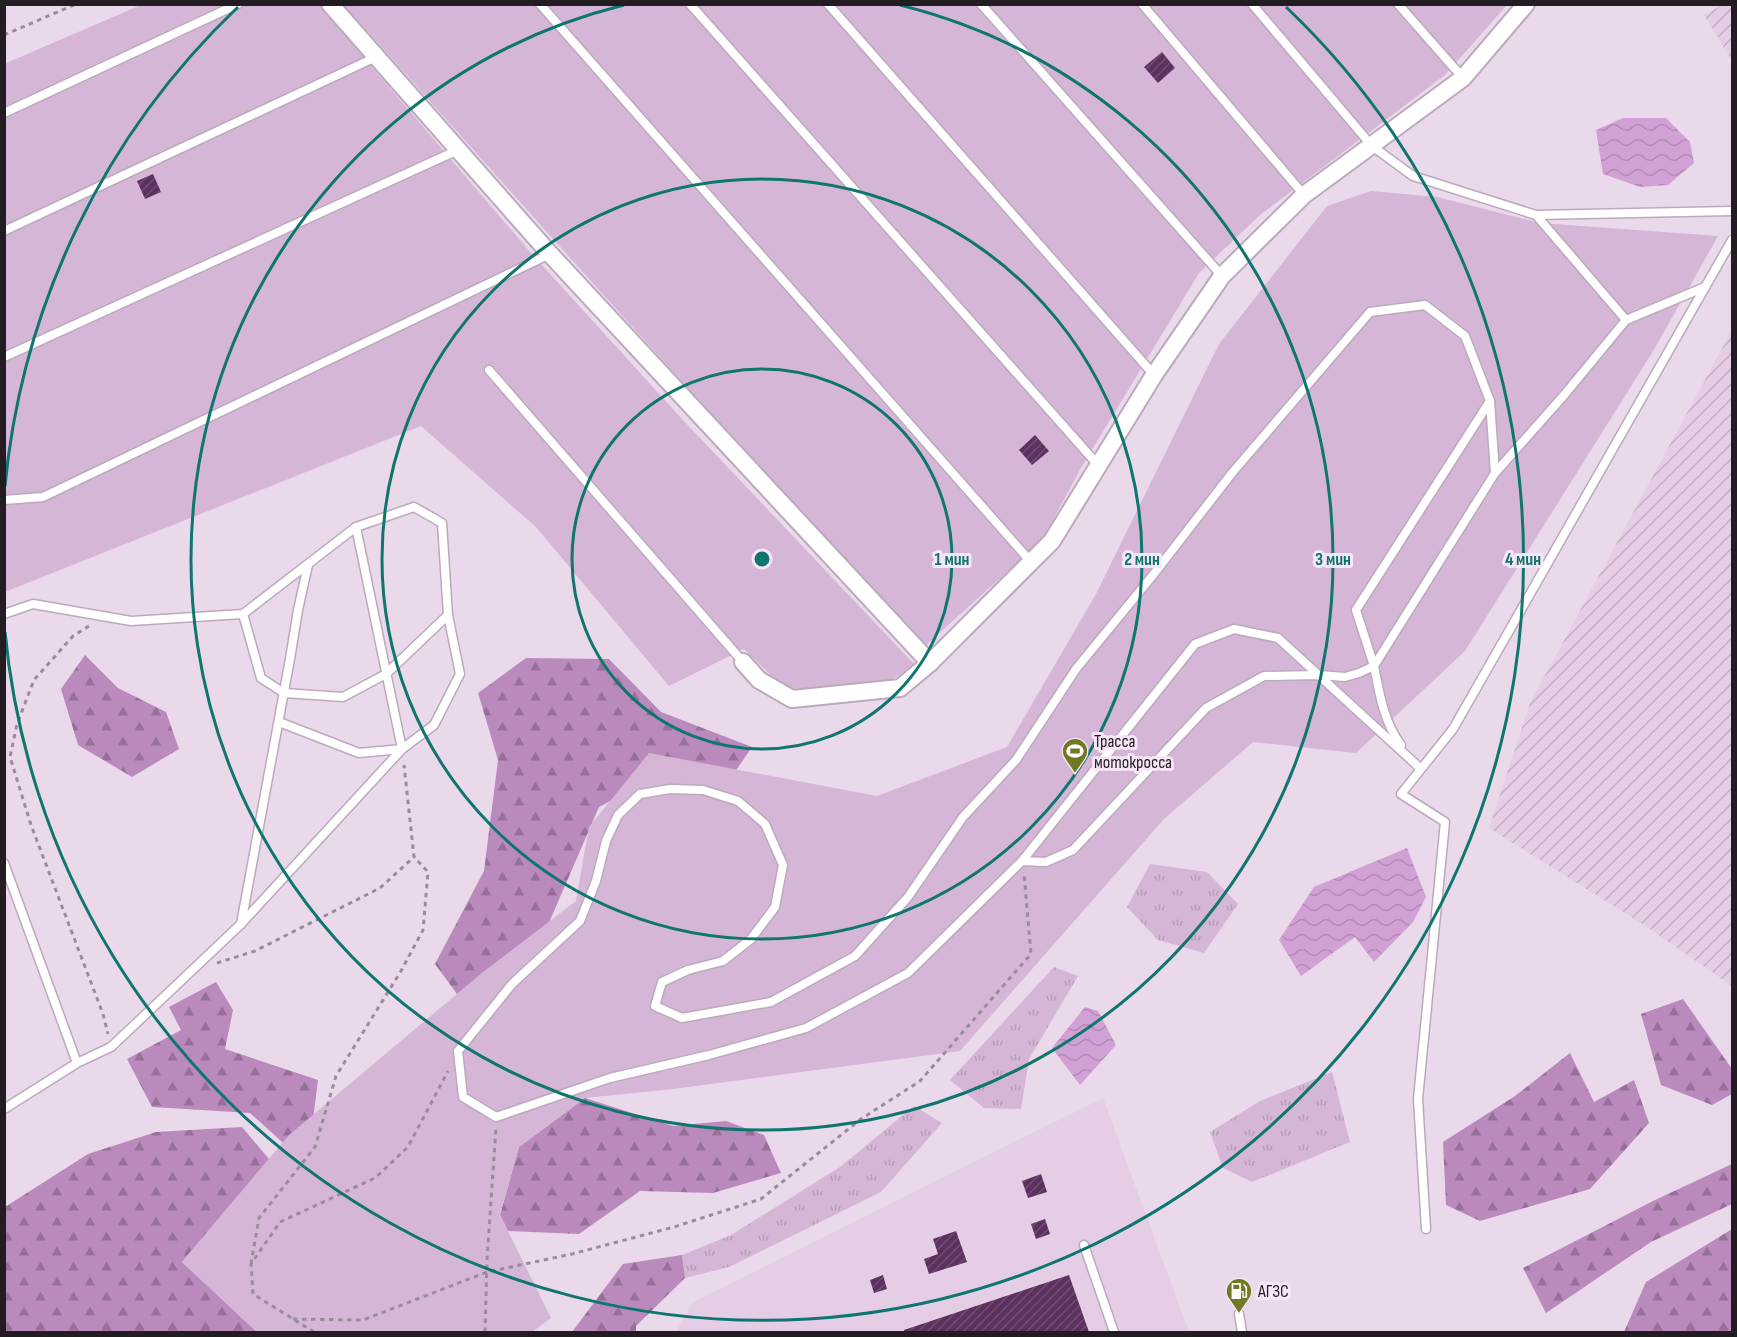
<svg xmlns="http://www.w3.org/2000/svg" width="1737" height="1337" font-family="'Sofia Sans Condensed',sans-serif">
	<defs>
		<pattern id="industrial-furrows" width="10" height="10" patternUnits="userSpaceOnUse" patternTransform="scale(1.5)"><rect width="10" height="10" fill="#e5cde6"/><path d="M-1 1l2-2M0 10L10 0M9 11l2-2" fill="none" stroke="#c4b0c5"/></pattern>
		<pattern id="grass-tufts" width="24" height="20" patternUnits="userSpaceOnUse" patternTransform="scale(1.5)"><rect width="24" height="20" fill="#d5b6d7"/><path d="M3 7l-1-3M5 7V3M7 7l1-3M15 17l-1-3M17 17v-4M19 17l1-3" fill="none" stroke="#b79cb8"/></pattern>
		<pattern id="forest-firs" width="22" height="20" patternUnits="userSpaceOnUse" patternTransform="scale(1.5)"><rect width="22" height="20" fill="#ba8abd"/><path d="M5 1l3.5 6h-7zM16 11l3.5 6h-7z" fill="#977099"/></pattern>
		<pattern id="water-waves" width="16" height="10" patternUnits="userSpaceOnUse" patternTransform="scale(1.5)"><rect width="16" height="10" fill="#d1a0d4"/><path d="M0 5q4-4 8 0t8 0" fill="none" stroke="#b389b6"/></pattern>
		<pattern id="building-hatch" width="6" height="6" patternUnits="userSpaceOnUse" patternTransform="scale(1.5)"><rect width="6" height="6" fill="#5c315f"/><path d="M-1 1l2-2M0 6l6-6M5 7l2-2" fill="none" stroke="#6f4d72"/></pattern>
	</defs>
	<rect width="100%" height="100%" fill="#ead8eb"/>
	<path fill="#e5cde6" d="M 1103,1098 L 1189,1332 L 676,1332 L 693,1302 Z"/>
	<g fill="url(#industrial-furrows)">
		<path d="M 1722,5 L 1732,5 L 1732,61 L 1704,15 Z"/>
		<path d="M 1732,330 L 1732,986 L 1641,923 L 1489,828 L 1530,703 Z"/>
	</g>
	<g fill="url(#grass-tufts)">
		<path d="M 1150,864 L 1207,872 L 1238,904 L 1204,953 L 1158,940 L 1127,907 Z"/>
		<path d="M 1054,967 L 1078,976 L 1029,1059 L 1021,1109 L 984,1108 L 950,1080 Z"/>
		<path d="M 1332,1072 L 1350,1142 L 1252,1182 L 1223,1168 L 1210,1132 L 1260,1101 Z"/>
		<path d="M 914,1106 L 942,1123 L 881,1192 L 729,1267 L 685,1278 L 682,1255 L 731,1235 L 840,1167 Z"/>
	</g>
	<g fill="url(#forest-firs)">
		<path d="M 85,655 L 118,688 L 166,712 L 179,749 L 132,777 L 78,745 L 61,689 Z"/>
		<path d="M 526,658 L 609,659 L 661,712 L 752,747 L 726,785 L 650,780 L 599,807 L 538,948 L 465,1005 L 435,964 L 484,871 L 498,760 L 478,693 Z"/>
		<path d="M 216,982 L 233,1010 L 225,1049 L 318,1080 L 311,1136 L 291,1150 L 250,1113 L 152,1107 L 127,1059 L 181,1030 L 169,1007 Z"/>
		<path d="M 1683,999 L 1732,1069 L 1732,1094 L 1712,1105 L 1661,1085 L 1641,1014 Z"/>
		<path d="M 1570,1053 L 1594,1102 L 1634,1080 L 1649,1123 L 1590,1189 L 1480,1221 L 1446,1205 L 1443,1142 L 1515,1096 Z"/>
		<path d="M 585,1098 L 673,1126 L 726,1121 L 764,1135 L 781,1173 L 713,1193 L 640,1191 L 579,1234 L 508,1231 L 500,1215 L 519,1147 Z"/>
		<path d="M 242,1127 L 269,1159 L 182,1262 L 257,1332 L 5,1332 L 5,1207 L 88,1154 L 156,1132 Z"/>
		<path d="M 1732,1164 L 1732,1204 L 1651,1242 L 1546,1313 L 1523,1268 L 1653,1201 Z"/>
		<path d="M 1732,1229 L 1732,1332 L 1624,1332 L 1646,1282 Z"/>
		<path d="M 682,1255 L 685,1278 L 636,1326 L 636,1332 L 572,1332 L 623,1264 Z"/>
	</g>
	<g fill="#d5b6d7">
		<path d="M 141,5 L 319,5 L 531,253 L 681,418 L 915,665 L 882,686 L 785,689 L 744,649 L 669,686 L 536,527 L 421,426 L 5,592 L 4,64 Z"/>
		<path d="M 344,5 L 1507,5 L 1445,75 L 1260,215 L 1199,273 L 1081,468 L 1042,540 L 923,648 L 562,249 Z"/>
		<path d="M 1371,191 L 1437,197 L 1540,223 L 1718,236 L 1655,348 L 1465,651 L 1356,753 L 1253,742 L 1164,819 L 960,1051 L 673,1089 L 585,1098 L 519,1147 L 500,1215 L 551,1318 L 532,1332 L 257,1332 L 182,1262 L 289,1135 L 483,972 L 576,901 L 589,827 L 649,753 L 877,796 L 1007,747 L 1096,594 L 1219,344 L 1327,206 Z"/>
	</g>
	<g fill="url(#water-waves)">
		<path d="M 1623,118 L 1666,118 L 1690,142 L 1694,163 L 1668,185 L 1640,187 L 1603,174 L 1596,130 Z"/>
		<path d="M 1407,848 L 1426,897 L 1413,922 L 1374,962 L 1355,937 L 1301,976 L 1279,940 L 1314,887 Z"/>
		<path d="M 1085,1007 L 1098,1011 L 1116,1045 L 1080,1085 L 1052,1048 Z"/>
	</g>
	<g fill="url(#building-hatch)">
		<path d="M 1162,52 L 1175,68 L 1158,83 L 1144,67 Z"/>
		<path d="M 153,174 L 161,192 L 145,199 L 137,181 Z"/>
		<path d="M 1035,435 L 1049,451 L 1032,465 L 1019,450 Z"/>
		<path d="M 1041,1174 L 1047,1192 L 1028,1198 L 1022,1181 Z"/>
		<path d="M 1045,1219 L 1050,1234 L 1036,1239 L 1031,1224 Z"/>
		<path d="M 956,1231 L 967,1262 L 929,1274 L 924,1259 L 938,1254 L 933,1239 Z"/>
		<path d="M 883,1275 L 887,1289 L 874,1293 L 870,1280 Z"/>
		<path d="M 1069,1275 L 1089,1332 L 904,1332 L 904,1330 Z"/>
	</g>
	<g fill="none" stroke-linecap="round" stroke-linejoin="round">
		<g stroke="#bbaabc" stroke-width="11">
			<g id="service">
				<path d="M 540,4 L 1031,562"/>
				<path d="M 690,4 L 1098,465"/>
				<path d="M 828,4 L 1154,375"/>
				<path d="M 981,4 L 1222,276"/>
				<path d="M 1142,4 L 1304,195"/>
				<path d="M 1252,4 L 1372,146 L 1413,176 L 1536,215 L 1732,211"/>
				<path d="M 1398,4 L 1463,78"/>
				<path d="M 4,113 L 238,4"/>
				<path d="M 1536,215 L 1626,320"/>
				<path d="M 4,231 L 376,57"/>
				<path d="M 4,357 L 458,150"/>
				<path d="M 489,370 L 743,662"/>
				<path d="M 1490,401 L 1495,473"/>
				<path d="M 4,500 L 43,497 L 550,254"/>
				<path d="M 4,614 L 33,604 L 131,621 L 243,614 L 356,527"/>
				<path d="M 279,722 L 359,753 L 402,749 L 434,725 L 460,674 L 448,615"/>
				<path d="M 1401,745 C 1384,723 1379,692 1374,666 L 1495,473 L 1565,394 L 1626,320 L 1705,287"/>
				<path d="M 1022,861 L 1046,862 L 1073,850 L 1206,708 L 1264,676 L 1318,675 L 1345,677 L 1359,673 L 1374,666 L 1356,610 L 1490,401 L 1465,336 L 1425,305 L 1370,312 L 1232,473 L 1153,575 L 1076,669 L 1016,760 L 963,817 L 908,897 L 855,956 L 771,1002 L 682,1018 L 655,1006 L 662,982 L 688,970 L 723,961 L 751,939 L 775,907 L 783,865 L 765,824 L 738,801 L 703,790 L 670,789 L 640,794 L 618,815 L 606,841 L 596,881 L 580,921 L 512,984 L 458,1051 L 463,1097 L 496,1117 L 610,1078 L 709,1055 L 806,1028 L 908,973 L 1022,861 L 1195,644 L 1234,629 L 1278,638 L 1420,768"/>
				<path d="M 4,863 L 77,1063"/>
				<path d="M 241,924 L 290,659 L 298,610 L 308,565"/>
				<path d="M 4,1109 L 77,1063 L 111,1047 L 241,924 L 402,749 L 356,527 L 414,507 L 442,523 L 448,615 L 386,674 L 343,697 L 284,693 L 261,678 L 243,614"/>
				<path d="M 1426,1229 L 1418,1099 L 1445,822 L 1401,794 L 1453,729 L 1732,240"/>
				<path d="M 1084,1245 L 1114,1332"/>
				<path d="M 1239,1314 L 1242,1332"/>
			</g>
		</g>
		<g stroke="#bbaabc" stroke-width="20">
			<g id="minor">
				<path d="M 330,4 L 550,254 L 930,663 L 1052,541 L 1154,375 L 1222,276 L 1304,195 L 1463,78 L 1526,4"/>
				<path d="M 743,662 L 759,680 L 792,699 L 900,688 L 930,663"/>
			</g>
		</g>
		<g stroke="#9a8d9b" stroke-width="3" stroke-dasharray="4.5 4.5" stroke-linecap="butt">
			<path d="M 4,35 L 76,4"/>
			<path d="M 89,626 L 73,636 L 34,680 L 17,724 L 10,757 L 31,825 L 103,1014 L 108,1034"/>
			<path d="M 217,963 L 255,951 L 380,888 L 414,857 L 404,765"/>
			<path d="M 251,1264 L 259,1218 L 315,1147 L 336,1076 L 401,971 L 423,930 L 428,872 L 414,857"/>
			<path d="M 293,1319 L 363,1320 L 487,1272 L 572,1254 L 674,1227 L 761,1199 L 861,1119 L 920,1081 L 1031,954 L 1024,874"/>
			<path d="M 314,1332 L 253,1294 L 251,1264 L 280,1222 L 375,1178 L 408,1147 L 448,1071"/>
			<path d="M 485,1332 L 487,1259 L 496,1128"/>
		</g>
		<use href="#service" stroke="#fff" stroke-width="8"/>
		<use href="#minor" stroke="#fff" stroke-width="16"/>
	</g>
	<g fill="none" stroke="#0f766e" stroke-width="3">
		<circle cx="762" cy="559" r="190"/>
		<circle cx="762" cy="559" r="380"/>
		<path d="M900 5A571 571 0 1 1 624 5"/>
		<path d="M5 486A761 761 0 0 1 238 7M1286 7A761 761 0 1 1 5 632"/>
	</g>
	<defs>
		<g id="stadium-pin" transform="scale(1.35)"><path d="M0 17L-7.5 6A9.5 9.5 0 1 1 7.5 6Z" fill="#717923" stroke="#f7e5f8"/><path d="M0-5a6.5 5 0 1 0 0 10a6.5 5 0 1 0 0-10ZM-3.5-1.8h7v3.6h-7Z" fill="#fff"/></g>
		<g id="fuel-pin" transform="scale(1.35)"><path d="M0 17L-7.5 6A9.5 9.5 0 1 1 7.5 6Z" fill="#717923" stroke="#f7e5f8"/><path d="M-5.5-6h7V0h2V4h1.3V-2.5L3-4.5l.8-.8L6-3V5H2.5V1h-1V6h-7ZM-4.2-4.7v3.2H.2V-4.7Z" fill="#fff"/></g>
	</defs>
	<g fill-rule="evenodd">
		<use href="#stadium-pin" x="1075" y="751"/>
		<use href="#fuel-pin" x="1239" y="1291"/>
	</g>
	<g text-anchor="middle" stroke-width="6" stroke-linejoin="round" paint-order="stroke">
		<g font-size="18" fill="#231d23" stroke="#f7e5f8" text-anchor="start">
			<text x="1094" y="747">Трасса<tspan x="1094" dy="21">мотокросса</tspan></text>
			<text x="1258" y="1297">АГЗС</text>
		</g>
	</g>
	<circle cx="762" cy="559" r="9" fill="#0f766e" stroke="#f7e5f8" stroke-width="3"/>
	<g font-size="18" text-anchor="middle" font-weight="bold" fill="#0f766e" stroke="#f7e5f8" stroke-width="6" stroke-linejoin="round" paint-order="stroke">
		<text x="952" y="565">1 мин</text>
		<text x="1142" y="565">2 мин</text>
		<text x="1333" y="565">3 мин</text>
		<text x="1523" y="565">4 мин</text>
	</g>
	<rect width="1737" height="1337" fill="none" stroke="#231d23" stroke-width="12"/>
</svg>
